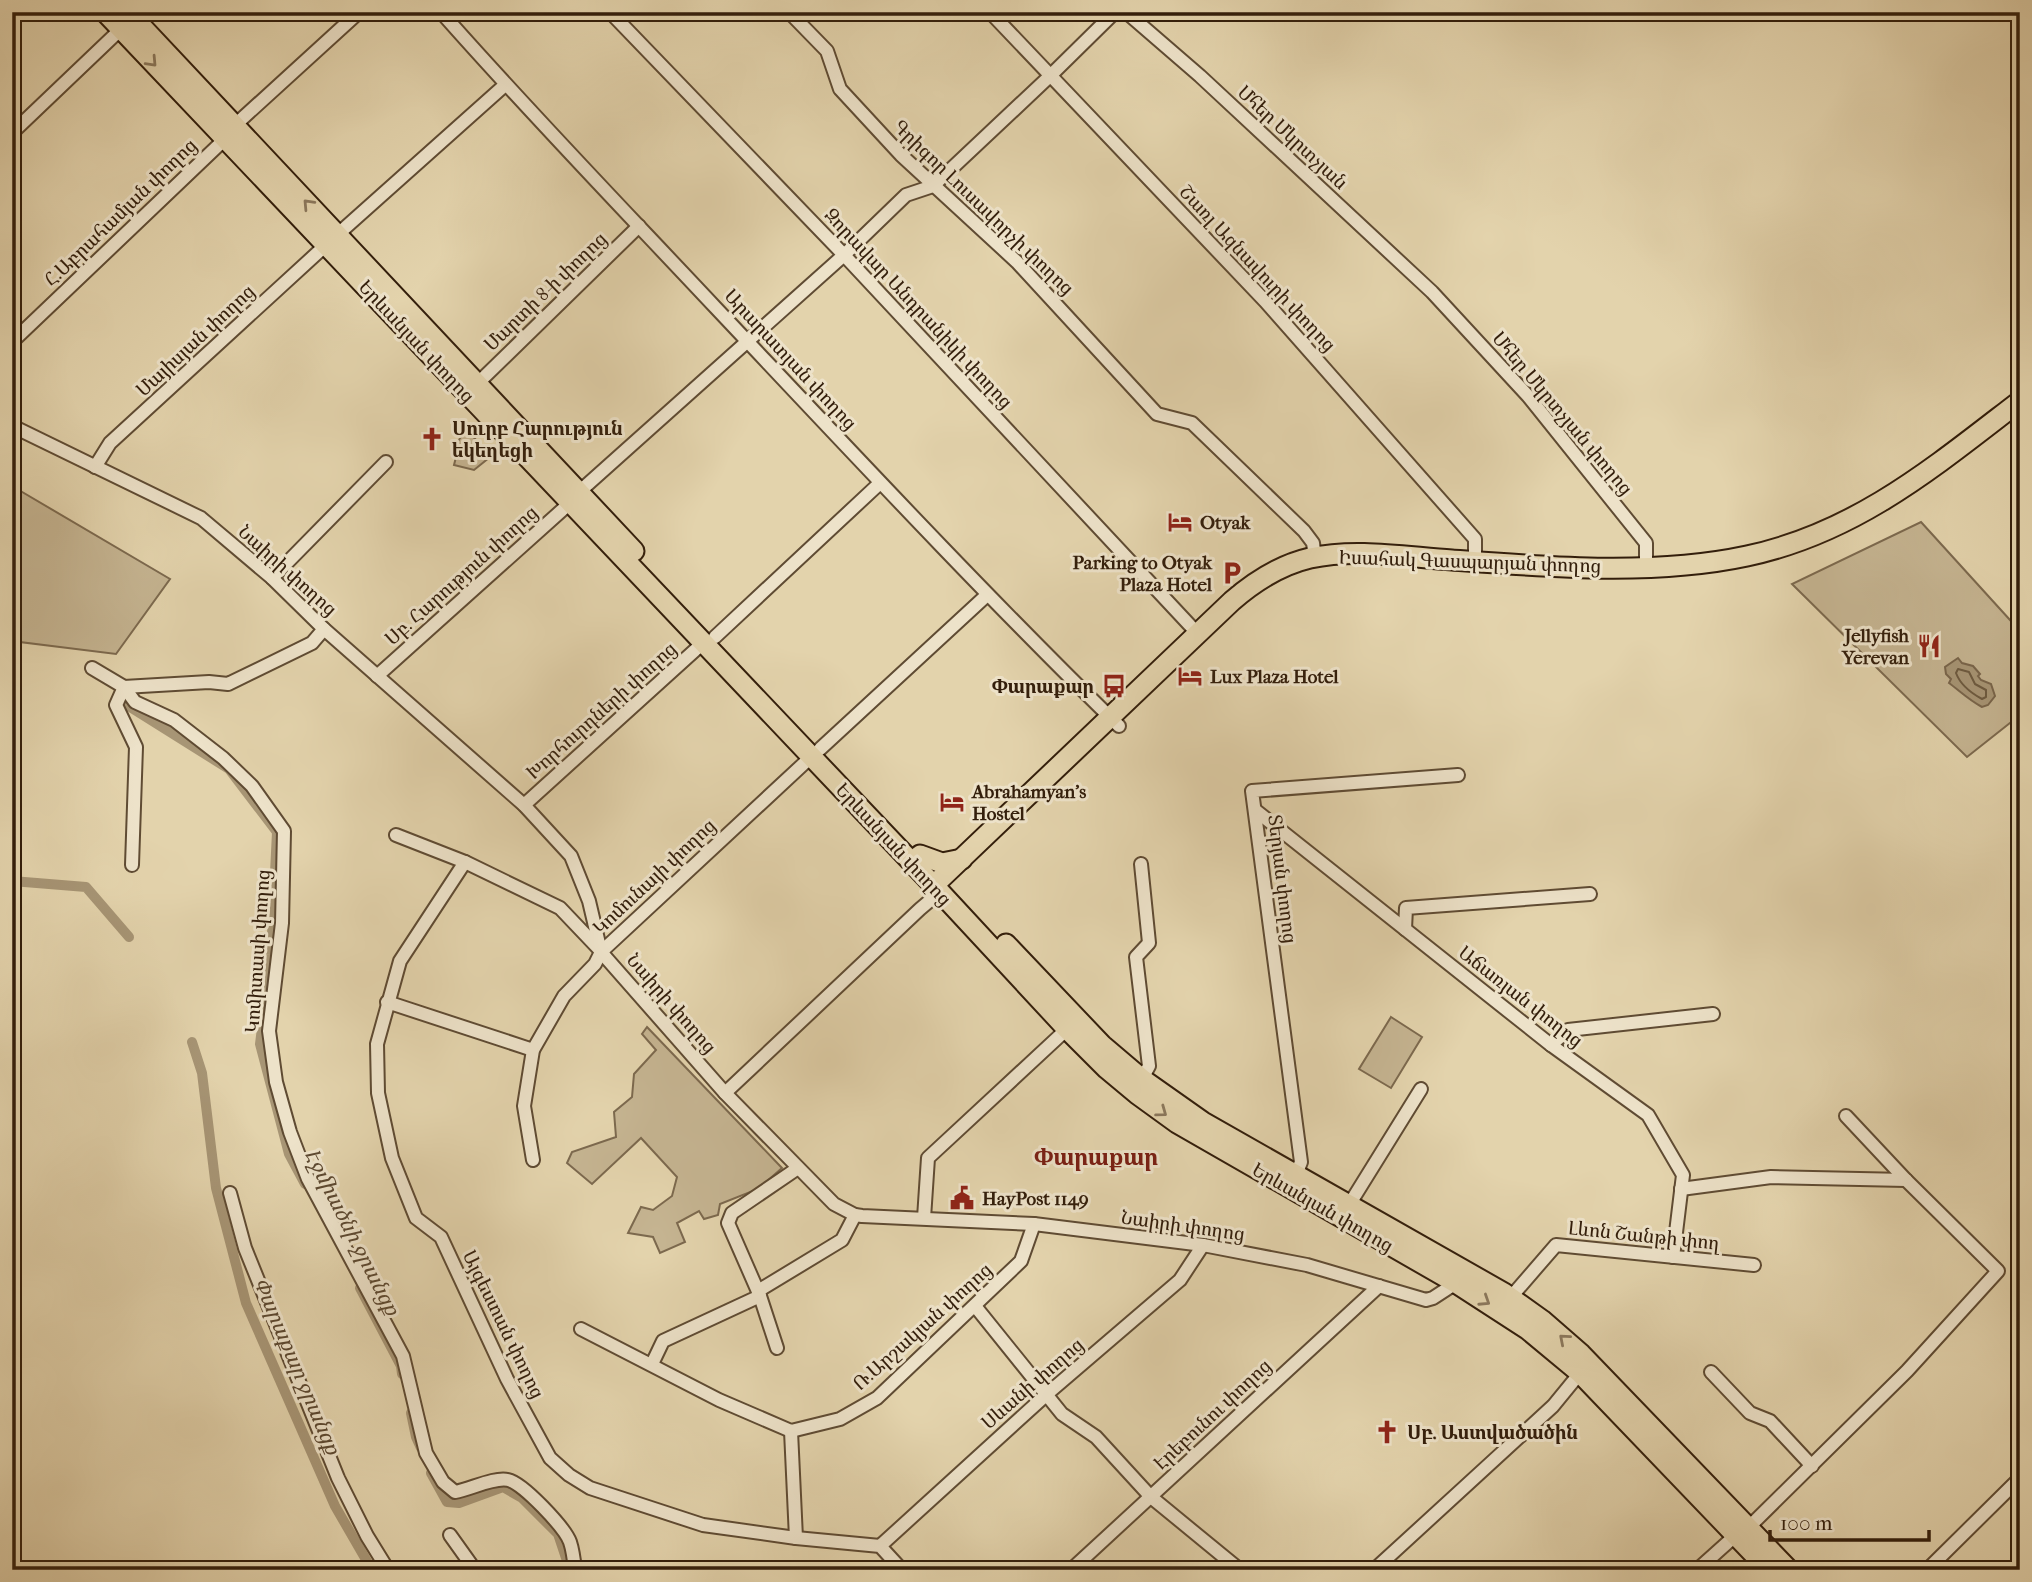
<svg xmlns="http://www.w3.org/2000/svg" width="2032" height="1582" font-family="'IM FELL French Canon','Noto Serif Armenian',serif">
	<rect width="100%" height="100%" fill="#e3d3ac"/>
	<filter id="stains"><feTurbulence type="fractalNoise" baseFrequency=".00286" numOctaves="4"/><feColorMatrix values="0 0 0 0 .2 0 0 0 0 .09 0 0 0 0 .02 0 0 0 .5 -.17"/></filter>
	<radialGradient id="worn" r=".72"><stop offset=".6" stop-color="#630" stop-opacity="0"/><stop offset="1" stop-color="#630" stop-opacity=".3"/></radialGradient>
	<g fill="#c5b491" stroke="#7c694e" stroke-width="2">
		<path d="M 467,429 L 490,457 L 474,470 L 454,465 L 456,457 L 452,449 Z"/>
		<path d="M 12,486 L 170,579 L 116,654 L 12,641 Z"/>
		<path d="M 1921,522 L 2020,631 L 2020,715 L 1967,757 L 1792,584 Z"/>
		<path d="M 1391,1017 L 1422,1037 L 1391,1088 L 1359,1069 Z"/>
		<path d="M 647,1027 L 782,1168 L 758,1189 L 720,1204 L 718,1215 L 704,1219 L 699,1211 L 677,1223 L 685,1242 L 660,1253 L 653,1237 L 628,1233 L 641,1207 L 653,1210 L 672,1196 L 677,1177 L 641,1138 L 592,1184 L 567,1163 L 572,1152 L 616,1137 L 614,1112 L 632,1097 L 634,1074 L 656,1050 L 642,1034 Z"/>
	</g>
	<path fill="#a79575" stroke="#79654b" stroke-width="2" d="M 1958,658 L 1962,663 L 1973,666 L 1980,674 L 1978,676 L 1981,680 L 1991,684 L 1995,696 L 1988,705 L 1982,707 C 1969,700 1961,692 1949,683 L 1951,679 L 1946,674 L 1945,667 Z"/>
	<g fill="none" stroke-linecap="round" stroke-linejoin="round">
		<path stroke="#6d5a40" stroke-width="2" d="M 1958,669 L 1969,672 L 1975,684 L 1986,690 L 1986,697 L 1982,699 C 1971,693 1960,684 1956,673 Z"/>
		<g stroke="#a79575" stroke-width="10">
			<path d="M 127,705 L 229,769 L 277,832 L 271,955 L 260,1044 L 289,1154 L 305,1184"/>
			<path d="M 12,881 L 86,887 L 129,937"/>
			<path d="M 192,1042 L 202,1073 L 216,1188 L 246,1303 L 335,1506 L 372,1570"/>
			<path d="M 360,1288 L 401,1366 L 402,1374"/>
			<path d="M 411,1413 L 416,1437 L 421,1448"/>
			<path d="M 431,1473 L 447,1502 L 459,1503 L 503,1487 L 522,1498 L 558,1534 L 570,1570"/>
		</g>
		<g stroke="#5f4b33" stroke-width="16">
			<g id="minor">
				<path d="M 441,12 C 530,113 623,209 715,307 C 848,448 980,590 1119,726"/>
				<path d="M 610,12 L 844,255 L 1198,634"/>
				<path d="M 789,12 L 827,51 L 840,89 L 901,155 L 1017,262 L 1157,414 L 1192,423 L 1304,531 L 1313,543 L 1315,557"/>
				<path d="M 990,12 L 1265,301 L 1475,539 L 1475,562"/>
				<path d="M 1126,12 L 1200,76 L 1432,292 L 1528,396 L 1646,543 L 1646,567"/>
				<path d="M 234,126 L 359,12"/>
				<path d="M 12,133 L 121,29"/>
				<path d="M 337,235 L 505,85"/>
				<path d="M 12,342 L 225,139"/>
				<path d="M 477,384 L 639,226"/>
				<path d="M 12,426 L 201,518 L 272,578 L 324,629 L 524,805 L 571,856 L 589,901 L 601,952 L 725,1093 L 834,1204 L 855,1215 L 862,1216 L 1034,1224 L 1203,1245 L 1307,1265 L 1426,1300 L 1433,1298 L 1456,1283"/>
				<path d="M 95,467 L 110,443 L 326,245"/>
				<path d="M 579,492 L 844,255 L 906,195 L 933,186 L 1051,75 L 1115,12"/>
				<path d="M 272,578 L 386,462"/>
				<path d="M 715,637 L 880,483"/>
				<path d="M 92,668 L 124,687 L 135,702 L 174,720 L 223,758 L 252,786 L 284,831 L 282,923 L 269,1031 L 276,1082 L 290,1132 L 308,1179 L 403,1356 L 426,1453 L 443,1482 L 455,1492 C 471,1489 494,1477 508,1480 C 523,1483 565,1528 570,1542 C 573,1551 574,1560 575,1570"/>
				<path d="M 377,676 L 570,503"/>
				<path d="M 820,749 L 987,595"/>
				<path d="M 524,805 L 703,643"/>
				<path d="M 1255,810 L 1551,1045 L 1648,1115 L 1683,1175 L 1673,1257"/>
				<path d="M 396,835 L 465,862 L 560,908 L 600,950"/>
				<path d="M 465,862 L 400,961 L 377,1044 L 378,1093 L 392,1158 L 416,1218 L 441,1237 L 507,1379 L 550,1458 L 569,1475 L 590,1488 L 703,1525 L 796,1538 L 880,1546 L 902,1570"/>
				<path d="M 1141,864 L 1149,943 L 1136,957 L 1149,1066 L 1142,1079"/>
				<path d="M 132,865 L 136,747 L 116,705 L 124,687 L 209,682 L 228,684 L 312,643 L 324,629"/>
				<path d="M 1405,929 L 1406,908 L 1590,894"/>
				<path d="M 387,1002 L 533,1050"/>
				<path d="M 1551,1045 L 1568,1030 L 1713,1014"/>
				<path d="M 725,1093 L 920,909 L 940,892"/>
				<path d="M 533,1160 L 524,1106 L 533,1050 L 564,996 L 595,964 L 601,952 L 811,757"/>
				<path d="M 1296,1175 L 1301,1162 L 1252,791 L 1458,775"/>
				<path d="M 1681,1189 L 1771,1177 L 1906,1180"/>
				<path d="M 230,1193 L 245,1248 L 338,1478 L 367,1536 L 388,1570"/>
				<path d="M 1349,1205 L 1421,1089"/>
				<path d="M 924,1218 L 928,1158 L 1067,1029"/>
				<path d="M 758,1291 L 842,1240 L 855,1215"/>
				<path d="M 760,1296 L 777,1348"/>
				<path d="M 1511,1297 L 1556,1245 L 1754,1265"/>
				<path d="M 975,1306 L 1062,1414 L 1096,1437 L 1151,1497 L 1240,1570"/>
				<path d="M 581,1329 L 719,1400 L 791,1431 L 840,1419 L 877,1398 L 1021,1261 L 1034,1224"/>
				<path d="M 652,1364 L 663,1341 L 760,1296 L 728,1223 L 732,1213 L 798,1168"/>
				<path d="M 1711,1372 L 1750,1413 L 1770,1421 L 1812,1466"/>
				<path d="M 791,1431 L 796,1538"/>
				<path d="M 1748,1528 L 1907,1371 L 1998,1271 L 1906,1180 L 1846,1116"/>
				<path d="M 450,1535 L 475,1570"/>
				<path d="M 880,1546 L 1047,1394 L 1180,1280 L 1203,1245"/>
				<path d="M 1071,1570 L 1379,1286"/>
				<path d="M 1374,1570 L 1553,1406 L 1580,1373"/>
				<path d="M 1697,1570 L 1736,1535"/>
				<path d="M 1927,1570 L 2020,1478"/>
			</g>
		</g>
		<g stroke="#331e0b" stroke-width="23">
			<path id="primary" d="M 933,886 L 1232,601 C 1255,581 1280,565 1310,558 C 1356,548 1406,557 1452,560 C 1547,567 1654,576 1747,556 C 1856,533 1934,467 2020,401"/>
		</g>
		<g stroke="#331e0b" stroke-width="23">
			<g id="trunk">
				<path d="M 105,12 L 940,892 L 1067,1029 L 1107,1069 L 1137,1094 L 1177,1123 L 1456,1283 L 1527,1329 L 1580,1373 L 1769,1570"/>
				<path d="M 128,12 L 634,551"/>
				<path d="M 920,855 L 942,863 L 962,859"/>
				<path d="M 1006,944 L 1102,1045 L 1142,1079 L 1203,1122 L 1504,1293 L 1542,1320 L 1581,1354 L 1789,1570"/>
			</g>
		</g>
		<use href="#minor" stroke="#ede2c9" stroke-width="12"/>
		<use href="#primary" stroke="#e3d3ac" stroke-width="19"/>
		<use href="#trunk" stroke="#e3d3ac" stroke-width="19"/>
	</g>
	<defs><path id="oneway-chevron" d="M-2-3.5L2.5 0L-2 3.5" fill="none" stroke-width="1.6" stroke-linecap="round" stroke-linejoin="round" transform="scale(1.75)"/></defs>
	<g stroke="#8b785c">
		<use href="#oneway-chevron" transform="translate(152 62) rotate(47)"/>
		<use href="#oneway-chevron" transform="translate(308 204) rotate(-133)"/>
		<use href="#oneway-chevron" transform="translate(1162 1112) rotate(36)"/>
		<use href="#oneway-chevron" transform="translate(1485 1301) rotate(33)"/>
		<use href="#oneway-chevron" transform="translate(1564 1339) rotate(-139)"/>
	</g>
	<defs>
		<g id="church-bare" transform="scale(1.89)"><path d="M-1.2-6h2.4v3.5h3.3v2.4h-3.3V6h-2.4V-.1h-3.3v-2.4h3.3Z" fill="#8f2418" stroke="#ede2c9" stroke-width="2.5" paint-order="stroke"/></g>
		<g id="hotel-bare" transform="scale(1.89)"><path d="M-6-4.5h1.5V1H6V5H4.5V3h-9V5H-6ZM-4 0a1.8 1.8 0 1 1 3.6 0ZM.5 0V-2.5h3Q6-2.5 6 0Z" fill="#8f2418" stroke="#ede2c9" stroke-width="2.5" paint-order="stroke"/></g>
		<g id="parking-bare" transform="scale(1.89)"><path d="M-3.5-5.5H1a3.5 3.5 0 0 1 0 7H-1V5.5H-3.5ZM-1-3.4V-.6H.8a1.4 1.4 0 0 0 0-2.8Z" fill="#8f2418" stroke="#ede2c9" stroke-width="2.5" paint-order="stroke"/></g>
		<g id="restaurant-bare" transform="scale(1.89)"><path d="M-5-6h1v4h1v-4h1v4h1v-4h1v5L-1.5 .5V6h-2V.5L-5-1ZM5-6V6H3V1.5H1.5Q1.5-4 5-6Z" fill="#8f2418" stroke="#ede2c9" stroke-width="2.5" paint-order="stroke"/></g>
		<g id="bus-bare" transform="scale(1.89)"><path d="M-5-6H5V4H4V6H2V4H-2V6H-4V4H-5ZM-3.5-4V0h7V-4ZM-3.5 1.2v1.5H-2V1.2ZM2 1.2v1.5H3.5V1.2Z" fill="#8f2418" stroke="#ede2c9" stroke-width="2.5" paint-order="stroke"/></g>
		<g id="civic-bare" transform="scale(1.89)"><path d="M-.6-6.5H3V-4.5H.6V-3L4-1V1h2V6H-6V1h2V-1L-.6-3ZM-1.2 2.5V6h2.4V2.5Z" fill="#8f2418" stroke="#ede2c9" stroke-width="2.5" paint-order="stroke"/></g>
	</defs>
	<g fill-rule="evenodd">
		<use href="#church-bare" x="432" y="439"/>
		<use href="#hotel-bare" x="1180" y="522"/>
		<use href="#parking-bare" x="1232" y="573"/>
		<use href="#restaurant-bare" x="1929" y="646"/>
		<use href="#hotel-bare" x="1190" y="676"/>
		<use href="#bus-bare" x="1114" y="686"/>
		<use href="#hotel-bare" x="952" y="802"/>
		<use href="#civic-bare" x="962" y="1198"/>
		<use href="#church-bare" x="1387" y="1432"/>
	</g>
	<g text-anchor="middle" stroke-width="6" stroke-linejoin="round" paint-order="stroke">
		<g font-size="19" fill="#331e0b" stroke="#ede2c9">
			<text transform="translate(1293 137) rotate(43)" y="7">Մհեր Մկրտչյան</text>
			<text transform="translate(984 207) rotate(44)" y="7">Գրիգոր Լուսավորչի փողոց</text>
			<text transform="translate(120 212) rotate(-44)" y="7">Հ.Աբրահամյան փողոց</text>
			<text transform="translate(1258 268) rotate(47)" y="7">Շառլ Ազնավուրի փողոց</text>
			<text transform="translate(545 291) rotate(-44)" y="7">Մարտի 8-ի փողոց</text>
			<text transform="translate(919 308) rotate(47)" y="7">Զորավար Անդրանիկի փողոց</text>
			<text transform="translate(195 340) rotate(-43)" y="7">Մայիսյան փողոց</text>
			<text transform="translate(417 341) rotate(47)" y="7">Երևանյան փողոց</text>
			<text transform="translate(791 359) rotate(47)" y="7">Արարատյան փողոց</text>
			<text transform="translate(1563 413) rotate(50)" y="7">Մհեր Մկրտչյան փողոց</text>
			<text transform="translate(1470 561) rotate(2)" y="7">Իսահակ Գասպարյան փողոց</text>
			<text transform="translate(288 570) rotate(42)" y="7">Նաիրի փողոց</text>
			<text transform="translate(461 575) rotate(-42)" y="7">Սբ. Հարություն փողոց</text>
			<text transform="translate(601 710) rotate(-42)" y="7">Խորհուրդների փողոց</text>
			<text transform="translate(894 844) rotate(47)" y="7">Երևանյան փողոց</text>
			<text transform="translate(654 876) rotate(-43)" y="7">Կոմունայի փողոց</text>
			<text transform="translate(1283 879) rotate(83)" y="7">Տերյան փողոց</text>
			<text transform="translate(257 951) rotate(-86)" y="7">Կոմիտասի փողոց</text>
			<text transform="translate(1521 996) rotate(38)" y="7">Աճառյան փողոց</text>
			<text transform="translate(672 1003) rotate(49)" y="7">Նաիրի փողոց</text>
			<text transform="translate(1323 1207) rotate(30)" y="7">Երևանյան փողոց</text>
			<text transform="translate(1183 1225) rotate(8)" y="7">Նաիրի փողոց</text>
			<text transform="translate(1644 1235) rotate(6)" y="7">Լևոն Շանթի փող</text>
			<text transform="translate(504 1324) rotate(64)" y="7">Այգեստան փողոց</text>
			<text transform="translate(922 1326) rotate(-42)" y="7">Ռ.Արշակյան փողոց</text>
			<text transform="translate(1032 1383) rotate(-41)" y="7">Սևանի փողոց</text>
			<text transform="translate(1212 1414) rotate(-43)" y="7">Էրեբունու փողոց</text>
		</g>
		<g font-size="19" font-weight="bold" fill="#331e0b" stroke="#ede2c9" text-anchor="start">
			<text x="452" y="435">Սուրբ Հարություն<tspan x="452" dy="22">եկեղեցի</tspan></text>
			<text x="1200" y="529">Otyak</text>
			<text x="1212" y="569" text-anchor="end">Parking to Otyak<tspan x="1212" dy="22">Plaza Hotel</tspan></text>
			<text x="1909" y="642" text-anchor="end">Jellyfish<tspan x="1909" dy="22">Yerevan</tspan></text>
			<text x="1210" y="683">Lux Plaza Hotel</text>
			<text x="1094" y="693" text-anchor="end">Փարաքար</text>
			<text x="972" y="798">Abrahamyan's<tspan x="972" dy="22">Hostel</tspan></text>
			<text x="982" y="1205">HayPost 1149</text>
			<text x="1407" y="1439">Սբ. Աստվածածին</text>
		</g>
		<g font-size="21" font-style="italic" fill="#5c4830" stroke="#ede2c9">
			<text transform="translate(352 1232) rotate(63)" y="7">Էջմիածնի ջրանցք</text>
			<text transform="translate(297 1366) rotate(67)" y="7">Փարաքար ջրանցք</text>
		</g>
		<g font-size="23" font-weight="bold" fill="#7a1f14" stroke="#ede2c9">
			<text x="1096" y="1165">Փարաքար</text>
		</g>
	</g>
	<rect width="2032" height="1582" fill="none" stroke="#e3d3ac" stroke-width="42"/>
	<rect x="14" y="14" width="2004" height="1554" fill="none" stroke="#331e0b" stroke-width="3.5"/>
	<rect x="21" y="21" width="1990" height="1540" fill="none" stroke="#331e0b" stroke-width="2"/>
	<path d="M1770 1530v10h159v-10" fill="none" stroke="#331e0b" stroke-width="3.5"/>
	<text x="1780" y="1530" font-size="21" fill="#331e0b" stroke="#ede2c9" stroke-width="5" paint-order="stroke">100 m</text>
	<rect width="100%" height="100%" filter="url(#stains)"/>
	<rect width="100%" height="100%" fill="url(#worn)"/>
</svg>
